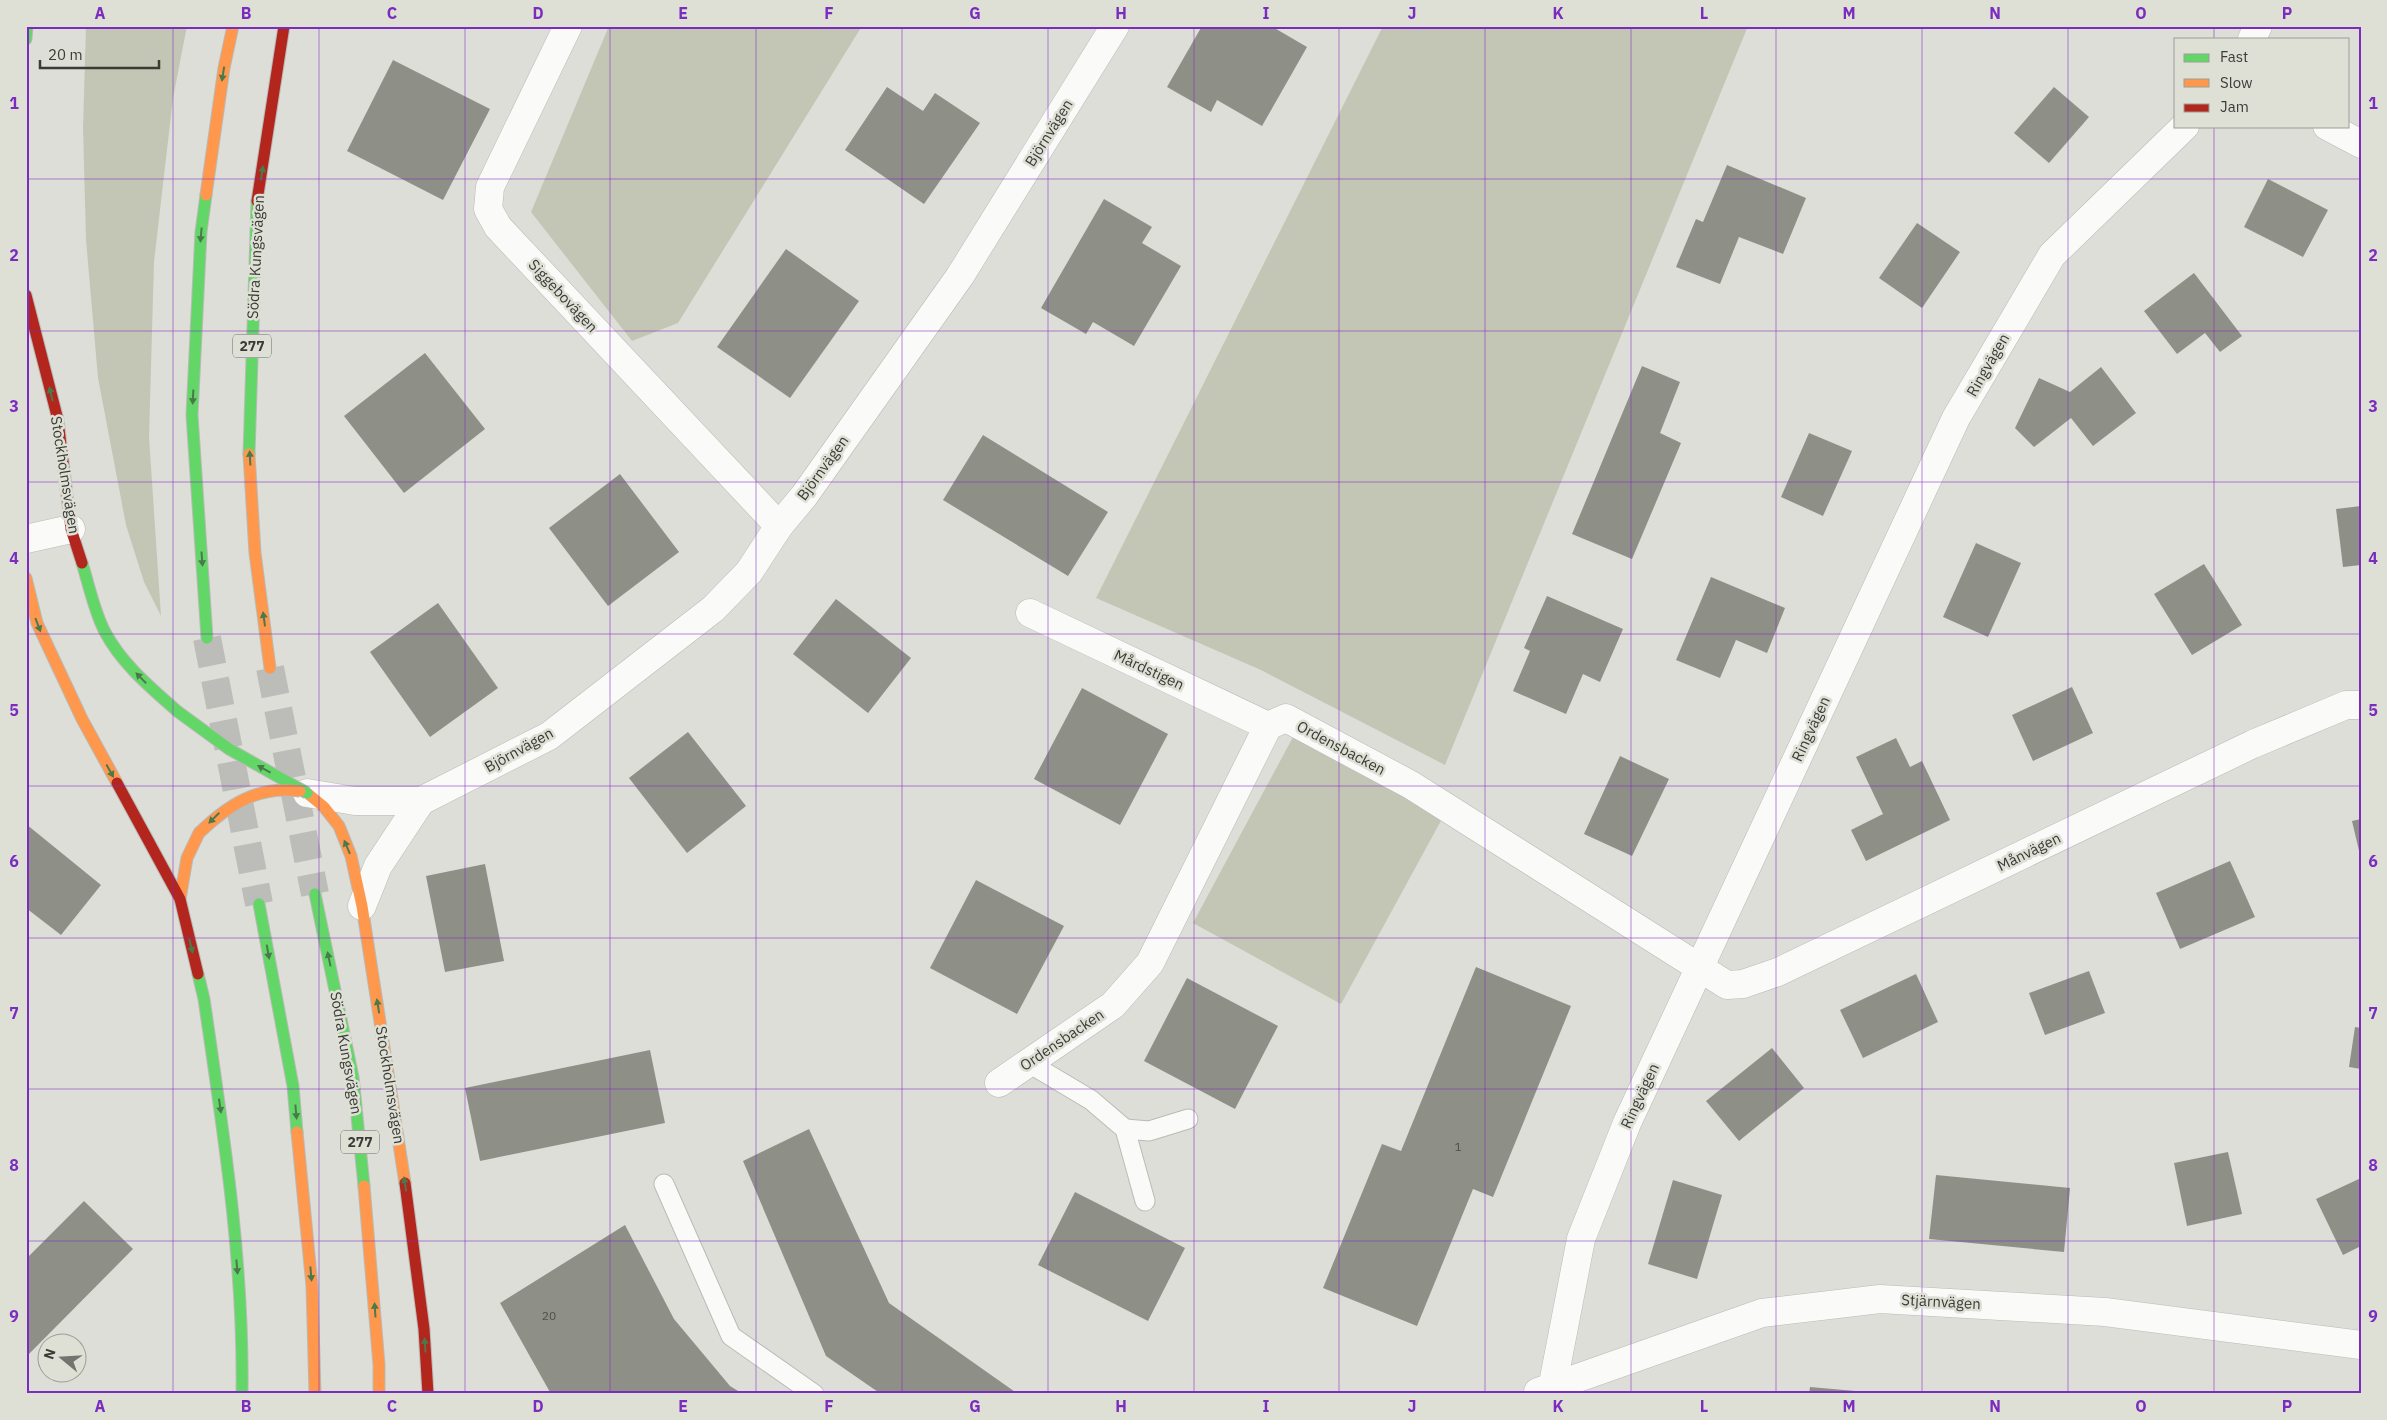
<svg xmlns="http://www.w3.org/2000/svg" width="2387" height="1420" font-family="'IBM Plex Sans',sans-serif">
	<rect width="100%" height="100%" fill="#ddded8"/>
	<g fill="#c3c6b5">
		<path d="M 86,26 L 187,26 L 173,98 L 154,262 L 149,437 L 161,616 L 144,582 L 126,525 L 98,378 L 86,240 L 83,127 Z"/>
		<path d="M 609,26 L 862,26 L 678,323 L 632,341 L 531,212 Z"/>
		<path d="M 1383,26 L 1748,26 L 1445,765 L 1261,670 L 1096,598 Z"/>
		<path d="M 1293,737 L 1443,817 L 1341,1004 L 1193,923 Z"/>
	</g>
	<g fill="#8e9088">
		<path d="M 1202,26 L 1271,26 L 1307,47 L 1262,126 L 1217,100 L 1211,112 L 1167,87 Z"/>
		<path d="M 393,60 L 490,109 L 443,200 L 347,151 Z"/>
		<path d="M 887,87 L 923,111 L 935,93 L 980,123 L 924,204 L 845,150 Z"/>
		<path d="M 2054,87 L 2089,117 L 2049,163 L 2014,133 Z"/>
		<path d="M 1727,165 L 1806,198 L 1783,254 L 1739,237 L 1720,284 L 1676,267 L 1696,219 L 1703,222 Z"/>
		<path d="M 2268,179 L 2328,210 L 2303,257 L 2244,227 Z"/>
		<path d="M 1104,199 L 1152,227 L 1142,243 L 1181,266 L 1134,346 L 1093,322 L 1086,334 L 1041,308 Z"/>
		<path d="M 1917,223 L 1960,252 L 1922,308 L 1879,278 Z"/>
		<path d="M 786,249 L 859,301 L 790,398 L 717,347 Z"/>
		<path d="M 2194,273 L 2242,336 L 2220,352 L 2205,333 L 2177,354 L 2144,311 Z"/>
		<path d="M 425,353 L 485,429 L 404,493 L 344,416 Z"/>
		<path d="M 1642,366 L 1680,382 L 1660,433 L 1681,443 L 1632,559 L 1572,534 Z"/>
		<path d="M 2101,367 L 2136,413 L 2093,446 L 2071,418 L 2034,447 L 2015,428 L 2039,378 L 2070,392 Z"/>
		<path d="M 1809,433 L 1852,451 L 1823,516 L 1781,497 Z"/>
		<path d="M 983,435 L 1108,512 L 1068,576 L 943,500 Z"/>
		<path d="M 620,474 L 679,552 L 608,606 L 549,528 Z"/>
		<path d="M 2361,506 L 2361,565 L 2343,567 L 2336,509 Z"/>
		<path d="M 1976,543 L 2021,563 L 1988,637 L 1943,617 Z"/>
		<path d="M 2204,564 L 2242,625 L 2192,655 L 2154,594 Z"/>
		<path d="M 1711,577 L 1785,608 L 1767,653 L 1736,640 L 1720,678 L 1676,660 Z"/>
		<path d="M 1547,596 L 1623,629 L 1600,682 L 1583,674 L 1566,714 L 1513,691 L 1530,651 L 1524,648 Z"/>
		<path d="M 836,599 L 911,658 L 868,713 L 793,654 Z"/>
		<path d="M 438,603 L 498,688 L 430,737 L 370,652 Z"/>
		<path d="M 2072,687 L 2093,733 L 2033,761 L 2012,715 Z"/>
		<path d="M 1082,688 L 1168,734 L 1120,825 L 1034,779 Z"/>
		<path d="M 688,732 L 746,806 L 687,853 L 629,778 Z"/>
		<path d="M 1896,738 L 1910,767 L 1922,761 L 1950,820 L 1866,861 L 1851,830 L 1883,814 L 1856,757 Z"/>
		<path d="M 1620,756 L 1669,779 L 1632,856 L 1584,834 Z"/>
		<path d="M 2361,819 L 2361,855 L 2360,855 L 2352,821 Z"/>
		<path d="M 26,824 L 101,885 L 61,935 L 26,908 Z"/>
		<path d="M 2230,861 L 2255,917 L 2180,949 L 2156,893 Z"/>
		<path d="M 485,864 L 504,961 L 445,972 L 426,876 Z"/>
		<path d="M 976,880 L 1064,926 L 1017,1014 L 930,968 Z"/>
		<path d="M 1476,967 L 1571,1006 L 1493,1197 L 1473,1189 L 1417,1326 L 1323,1288 L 1382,1144 L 1401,1151 Z"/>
		<path d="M 2089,971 L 2105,1013 L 2045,1035 L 2029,993 Z"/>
		<path d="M 1916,974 L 1938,1022 L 1863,1058 L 1840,1010 Z"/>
		<path d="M 1187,978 L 1278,1026 L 1235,1109 L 1144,1061 Z"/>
		<path d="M 2355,1027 L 2361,1028 L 2361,1069 L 2349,1067 Z"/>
		<path d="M 1772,1048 L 1804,1088 L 1739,1141 L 1706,1101 Z"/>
		<path d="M 650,1050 L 665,1123 L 480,1161 L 465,1088 Z"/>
		<path d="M 809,1129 L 889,1303 L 1018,1394 L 881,1394 L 826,1356 L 743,1161 Z"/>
		<path d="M 2228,1152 L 2242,1214 L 2187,1226 L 2174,1163 Z"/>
		<path d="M 1936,1175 L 2070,1188 L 2064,1252 L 1929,1239 Z"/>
		<path d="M 2361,1178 L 2361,1246 L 2343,1255 L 2316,1199 Z"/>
		<path d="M 1673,1180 L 1722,1195 L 1697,1279 L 1648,1264 Z"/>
		<path d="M 1075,1192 L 1185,1248 L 1148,1321 L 1038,1265 Z"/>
		<path d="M 84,1201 L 133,1249 L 26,1357 L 26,1259 Z"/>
		<path d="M 625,1225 L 674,1319 L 730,1386 L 743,1394 L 551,1394 L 500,1303 Z"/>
		<path d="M 1810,1387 L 1867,1392 L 1867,1394 L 1809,1394 Z"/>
	</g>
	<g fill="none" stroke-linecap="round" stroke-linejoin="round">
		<g stroke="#bcbdb8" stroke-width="28" stroke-dasharray="28 14" stroke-linecap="butt">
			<path d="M 207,638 L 259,904"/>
			<path d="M 270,668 L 315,894"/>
		</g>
		<g stroke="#babab6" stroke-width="21">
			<g id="lane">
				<path d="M 1029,1063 L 1091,1100 L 1125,1129 L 1145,1201"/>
				<path d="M 1125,1129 L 1149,1131 L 1188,1119"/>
				<path d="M 664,1184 L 731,1336 L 814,1394"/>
			</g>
		</g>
		<g stroke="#babab6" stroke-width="29">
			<g id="street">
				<path d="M 568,26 L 490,187 L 488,209 L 498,227 L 779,526"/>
				<path d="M 2252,39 L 2258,26"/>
				<path d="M 2327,126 L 2361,144"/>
				<path d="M 26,539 L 71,529"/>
				<path d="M 1030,613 L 1268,726"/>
				<path d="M 307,793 L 355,801 L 421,801 L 549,736 L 713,609 L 749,572 L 779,526 L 804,496 L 960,276 L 1115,26"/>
				<path d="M 362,906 L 378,866 L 421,801"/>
				<path d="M 999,1083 L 1113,1005 L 1150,963 L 1268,726 L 1286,718 L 1411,785 L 1727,985 L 1743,984 L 1778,972 L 2253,744 L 2346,705 L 2361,705"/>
				<path d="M 1538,1392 L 1762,1313 L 1880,1299 L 2105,1312 L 2361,1345"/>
				<path d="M 1551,1394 L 1581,1239 L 1627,1123 L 1956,418 L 2052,255 L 2185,126"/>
			</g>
		</g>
		<g stroke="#babab6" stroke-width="13">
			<g id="fast">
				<path d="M 26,39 L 27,26"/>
				<path d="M 206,195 L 201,232 L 192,415 L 207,638"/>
				<path d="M 249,454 L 257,201"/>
				<path d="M 82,563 C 89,585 94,611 105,632 C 122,664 150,687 177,711"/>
				<path d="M 315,894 L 353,1077 L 364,1186"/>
				<path d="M 259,904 L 293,1086 L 297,1132"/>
				<path d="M 198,974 L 204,999 C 223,1130 244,1261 242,1394"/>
			</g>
		</g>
		<g stroke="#babab6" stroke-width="13">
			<g id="slow">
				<path d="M 206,195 L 224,68 L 233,26"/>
				<path d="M 249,454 L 255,553 L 270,668"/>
				<path d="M 26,578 L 37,623 L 82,719 L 117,783"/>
				<path d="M 307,793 L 324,807 L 339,826 L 351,856 L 362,906 L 405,1183"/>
				<path d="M 180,899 L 187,858 L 199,833"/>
				<path d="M 297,1132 L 312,1286 L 315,1394"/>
				<path d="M 364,1186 L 379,1365 L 379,1394"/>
			</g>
		</g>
		<g stroke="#babab6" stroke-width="13">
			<g id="jam">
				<path d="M 257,201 L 284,26"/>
				<path d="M 26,295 L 58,420 L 71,529 L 82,563"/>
				<path d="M 117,783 L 180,899 L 198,974"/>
				<path d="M 405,1183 L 424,1329 L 428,1394"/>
			</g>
		</g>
		<use href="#lane" stroke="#fafaf9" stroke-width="19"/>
		<use href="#street" stroke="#fafaf9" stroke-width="28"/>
		<use href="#fast" stroke="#63d668" stroke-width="11"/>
		<use href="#slow" stroke="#ff974d" stroke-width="11"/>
		<use href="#jam" stroke="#b3261e" stroke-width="11"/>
		<g stroke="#babab6" stroke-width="13" stroke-linecap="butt">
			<path id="fast-bridge" d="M 177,711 L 229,749 L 307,793"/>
		</g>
		<g stroke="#babab6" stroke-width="13" stroke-linecap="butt">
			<path id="slow-bridge" d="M 199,833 C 228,805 258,785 300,791"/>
		</g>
		<use href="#fast-bridge" stroke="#63d668" stroke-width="11"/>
		<use href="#slow-bridge" stroke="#ff974d" stroke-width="11"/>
	</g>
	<defs><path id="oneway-solid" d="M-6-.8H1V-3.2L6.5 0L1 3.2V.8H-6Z" transform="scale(1.25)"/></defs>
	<g fill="#4a794b">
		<use href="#oneway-solid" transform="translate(223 74) rotate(99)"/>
		<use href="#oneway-solid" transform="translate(262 173) rotate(-81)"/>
		<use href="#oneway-solid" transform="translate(201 235) rotate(95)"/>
		<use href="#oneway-solid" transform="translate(51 394) rotate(-104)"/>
		<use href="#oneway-solid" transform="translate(193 397) rotate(93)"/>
		<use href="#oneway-solid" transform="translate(250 458) rotate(-93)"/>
		<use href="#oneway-solid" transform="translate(202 559) rotate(86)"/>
		<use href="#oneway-solid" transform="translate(264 619) rotate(-98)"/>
		<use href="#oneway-solid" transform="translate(38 625) rotate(69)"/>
		<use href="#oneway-solid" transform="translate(141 678) rotate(-134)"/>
		<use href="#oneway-solid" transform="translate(264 769) rotate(-151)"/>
		<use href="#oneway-solid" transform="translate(110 771) rotate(61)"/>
		<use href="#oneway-solid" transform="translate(214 818) rotate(135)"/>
		<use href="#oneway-solid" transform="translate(347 847) rotate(-113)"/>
		<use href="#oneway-solid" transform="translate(191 946) rotate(77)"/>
		<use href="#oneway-solid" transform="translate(268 952) rotate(80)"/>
		<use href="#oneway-solid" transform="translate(329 959) rotate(-102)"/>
		<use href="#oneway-solid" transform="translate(378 1006) rotate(-99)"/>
		<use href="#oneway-solid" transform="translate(220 1106) rotate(82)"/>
		<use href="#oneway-solid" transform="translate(296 1112) rotate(85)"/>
		<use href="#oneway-solid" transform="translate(405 1184) rotate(-99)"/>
		<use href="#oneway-solid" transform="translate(237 1267) rotate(85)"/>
		<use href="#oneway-solid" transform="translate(311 1274) rotate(85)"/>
		<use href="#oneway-solid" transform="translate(375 1310) rotate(-94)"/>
		<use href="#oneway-solid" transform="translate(425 1345) rotate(-94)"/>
	</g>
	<path fill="none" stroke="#7b2cbf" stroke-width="1" stroke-opacity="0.55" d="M 173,26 L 173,1394M 319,26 L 319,1394M 465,26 L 465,1394M 610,26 L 610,1394M 756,26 L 756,1394M 902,26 L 902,1394M 1048,26 L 1048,1394M 1194,26 L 1194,1394M 1339,26 L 1339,1394M 1485,26 L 1485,1394M 1631,26 L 1631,1394M 1776,26 L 1776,1394M 1922,26 L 1922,1394M 2068,26 L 2068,1394M 2214,26 L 2214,39M 2214,126 L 2214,1394M 26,179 L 2361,179M 26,331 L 2361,331M 26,482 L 2361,482M 26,634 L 2361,634M 26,786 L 2361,786M 26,938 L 2361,938M 26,1089 L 2361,1089M 26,1241 L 2361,1241"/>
	<g text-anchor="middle" stroke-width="5" stroke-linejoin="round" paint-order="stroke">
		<g font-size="12" fill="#4f504b">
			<text x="1458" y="1151">1</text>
			<text x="549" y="1320">20</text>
		</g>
		<g fill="#dee0d6" stroke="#6b6c67" stroke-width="1">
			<rect x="233" y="334.5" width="38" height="23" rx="4"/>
			<rect x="341" y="1130.5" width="38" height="23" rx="4"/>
		</g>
		<g font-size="14" font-weight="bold" fill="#3a3b37">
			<text x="252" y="351">277</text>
			<text x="360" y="1147">277</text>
		</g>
		<g font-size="15" fill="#3a3b37" stroke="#dee0d6">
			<text transform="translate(1049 133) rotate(-58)" y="5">Björnvägen</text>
			<text transform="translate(256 257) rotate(-87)" y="5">Södra Kungsvägen</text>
			<text transform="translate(563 296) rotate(47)" y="5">Siggebovägen</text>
			<text transform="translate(1988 365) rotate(-60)" y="5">Ringvägen</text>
			<text transform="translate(823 468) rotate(-54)" y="5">Björnvägen</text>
			<text transform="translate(65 475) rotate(81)" y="5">Stockholmsvägen</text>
			<text transform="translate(1149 670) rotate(25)" y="5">Mårdstigen</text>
			<text transform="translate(1811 729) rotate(-65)" y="5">Ringvägen</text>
			<text transform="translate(1341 748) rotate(28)" y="5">Ordensbacken</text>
			<text transform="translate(519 750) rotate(-29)" y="5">Björnvägen</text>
			<text transform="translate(2029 852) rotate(-26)" y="5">Månvägen</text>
			<text transform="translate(1062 1040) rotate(-34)" y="5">Ordensbacken</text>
			<text transform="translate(346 1053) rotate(80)" y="5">Södra Kungsvägen</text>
			<text transform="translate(390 1085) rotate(81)" y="5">Stockholmsvägen</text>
			<text transform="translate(1640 1096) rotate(-65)" y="5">Ringvägen</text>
			<text transform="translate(1941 1302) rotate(3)" y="5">Stjärnvägen</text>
		</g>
	</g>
	<rect width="2387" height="1420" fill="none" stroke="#dee0d6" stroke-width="55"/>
	<rect x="2174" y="38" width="175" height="90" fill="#dee0d6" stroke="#9c9e96"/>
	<rect x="2184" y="54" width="25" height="8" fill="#63d668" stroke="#9c9e96"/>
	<text x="2220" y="62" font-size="15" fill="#3a3b37">Fast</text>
	<rect x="2184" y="79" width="25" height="8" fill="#ff974d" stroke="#9c9e96"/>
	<text x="2220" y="88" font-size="15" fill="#3a3b37">Slow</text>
	<rect x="2184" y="104" width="25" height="8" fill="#b3261e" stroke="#9c9e96"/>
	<text x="2220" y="112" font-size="15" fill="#3a3b37">Jam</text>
	<g transform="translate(62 1358) rotate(288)"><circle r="24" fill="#dee0d6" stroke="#9c9e96"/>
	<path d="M0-4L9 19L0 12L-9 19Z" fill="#73746f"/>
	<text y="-8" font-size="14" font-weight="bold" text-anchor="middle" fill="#3a3b37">N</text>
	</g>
	<path d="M40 60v8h119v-8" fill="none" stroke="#3a3b37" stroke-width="2.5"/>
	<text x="48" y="60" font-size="15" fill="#3a3b37" stroke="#dee0d6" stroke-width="4" paint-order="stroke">20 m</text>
	<rect x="28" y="28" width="2332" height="1364" fill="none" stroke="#7b2cbf" stroke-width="2"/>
	<g font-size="16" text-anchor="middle" font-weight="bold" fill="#7b2cbf">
		<text x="100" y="19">A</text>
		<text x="246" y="19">B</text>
		<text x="392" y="19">C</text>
		<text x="538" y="19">D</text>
		<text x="683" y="19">E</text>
		<text x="829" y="19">F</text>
		<text x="975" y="19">G</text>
		<text x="1121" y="19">H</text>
		<text x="1266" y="19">I</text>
		<text x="1412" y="19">J</text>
		<text x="1558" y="19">K</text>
		<text x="1704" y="19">L</text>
		<text x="1849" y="19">M</text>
		<text x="1995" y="19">N</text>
		<text x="2141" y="19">O</text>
		<text x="2287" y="19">P</text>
		<text x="14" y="109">1</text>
		<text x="2373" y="109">1</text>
		<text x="14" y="261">2</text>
		<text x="2373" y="261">2</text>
		<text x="14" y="412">3</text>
		<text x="2373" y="412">3</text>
		<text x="14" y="564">4</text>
		<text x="2373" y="564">4</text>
		<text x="14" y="716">5</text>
		<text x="2373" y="716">5</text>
		<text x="14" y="867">6</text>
		<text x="2373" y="867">6</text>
		<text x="14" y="1019">7</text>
		<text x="2373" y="1019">7</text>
		<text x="14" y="1171">8</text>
		<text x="2373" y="1171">8</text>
		<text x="14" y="1322">9</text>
		<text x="2373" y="1322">9</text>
		<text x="100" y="1412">A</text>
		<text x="246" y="1412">B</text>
		<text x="392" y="1412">C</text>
		<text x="538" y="1412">D</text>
		<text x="683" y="1412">E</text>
		<text x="829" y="1412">F</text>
		<text x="975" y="1412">G</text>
		<text x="1121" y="1412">H</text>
		<text x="1266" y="1412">I</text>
		<text x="1412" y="1412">J</text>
		<text x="1558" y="1412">K</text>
		<text x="1704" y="1412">L</text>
		<text x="1849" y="1412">M</text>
		<text x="1995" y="1412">N</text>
		<text x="2141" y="1412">O</text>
		<text x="2287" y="1412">P</text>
	</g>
</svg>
